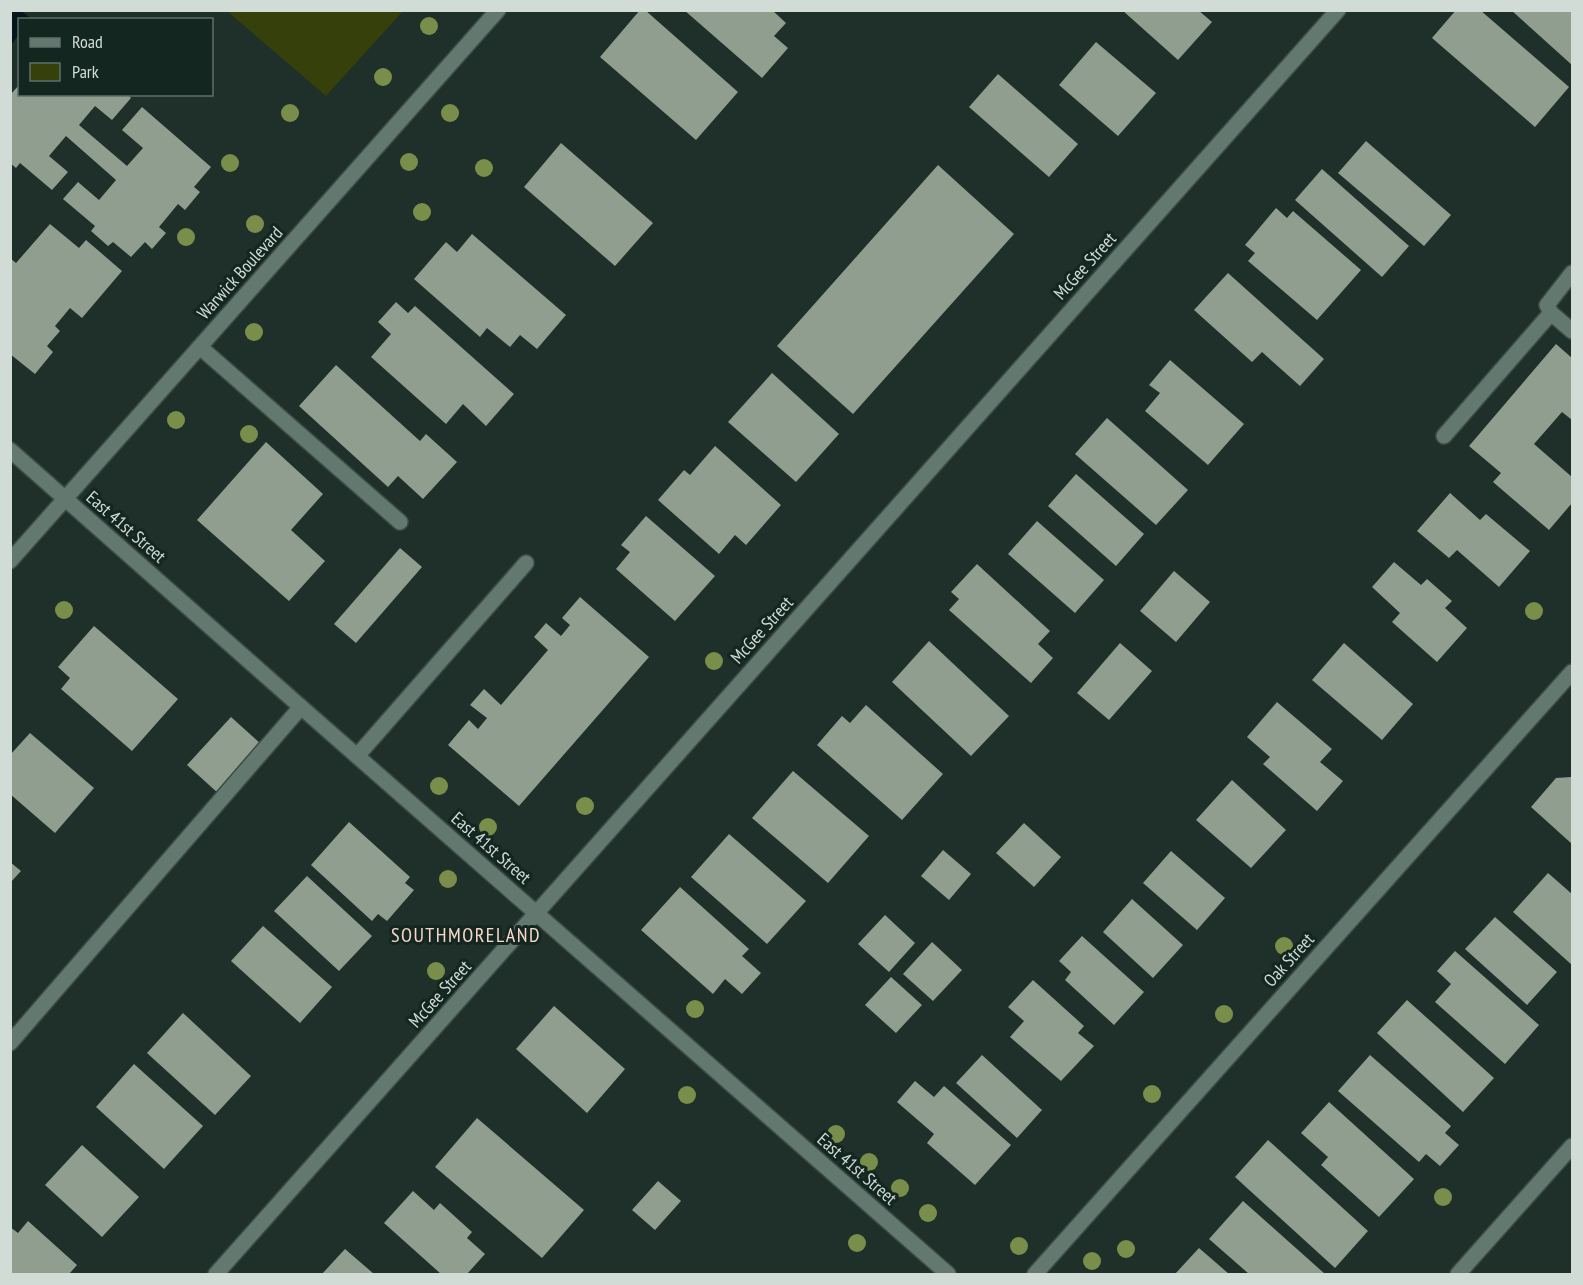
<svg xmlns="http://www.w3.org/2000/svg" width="1583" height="1285" font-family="'PT Sans Narrow',sans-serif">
	<rect width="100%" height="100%" fill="#1e3029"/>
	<path fill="#36400b" d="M 227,11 L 403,11 L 326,96 Z"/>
	<path fill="#06161b" d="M 11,10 L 21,11 L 32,19 L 20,20 L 19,34 L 11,45 Z"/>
	<g fill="#8f9e8e">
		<path d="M 640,10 L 645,10 L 738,92 L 696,140 L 600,57 Z"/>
		<path d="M 684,10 L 772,10 L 786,23 L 774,36 L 788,48 L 762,78 Z"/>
		<path d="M 1122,10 L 1198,10 L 1212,22 L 1178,60 Z"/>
		<path d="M 1456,10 L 1480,10 L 1569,87 L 1535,127 L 1432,38 Z"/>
		<path d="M 1511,10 L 1572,10 L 1572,65 Z"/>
		<path d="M 1096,42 L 1156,93 L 1118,136 L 1059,85 Z"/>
		<path d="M 998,74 L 1078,144 L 1049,177 L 969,107 Z"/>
		<path d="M 20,84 L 20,94 L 127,94 L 131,98 L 112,120 L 95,106 L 79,125 L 127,166 L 143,148 L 122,130 L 142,107 L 211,167 L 194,187 L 200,192 L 185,210 L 178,204 L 159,227 L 166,233 L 152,249 L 145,242 L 131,257 L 113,242 L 108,246 L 91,231 L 95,226 L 63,199 L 78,182 L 99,200 L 116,180 L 66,136 L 49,156 L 68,172 L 52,190 L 20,163 L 16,168 L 10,163 L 10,95 Z"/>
		<path d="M 1366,141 L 1451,215 L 1424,246 L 1338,173 Z"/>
		<path d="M 561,143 L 653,223 L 615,266 L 524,187 Z"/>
		<path d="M 938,165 L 1014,234 L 853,414 L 777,346 Z"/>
		<path d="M 1322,169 L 1409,246 L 1382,277 L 1295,200 Z"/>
		<path d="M 1276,208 L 1287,218 L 1293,211 L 1361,270 L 1317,320 L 1248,261 L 1255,253 L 1245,245 Z"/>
		<path d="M 50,224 L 79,248 L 86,240 L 122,271 L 82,318 L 70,308 L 55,326 L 60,331 L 47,346 L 53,352 L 35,374 L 10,354 L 10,279 L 12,277 L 10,275 L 10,258 L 16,263 Z"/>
		<path d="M 472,234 L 566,315 L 537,349 L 520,335 L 510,347 L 487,328 L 480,337 L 414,279 L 446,242 L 457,252 Z"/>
		<path d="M 1228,273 L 1324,359 L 1300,386 L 1262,352 L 1252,362 L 1194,310 Z"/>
		<path d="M 396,302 L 408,313 L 415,306 L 514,394 L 486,426 L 463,404 L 446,424 L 371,357 L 391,334 L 378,322 Z"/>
		<path d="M 1556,344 L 1572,358 L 1572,420 L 1562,412 L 1534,444 L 1572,477 L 1572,503 L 1549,530 L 1493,482 L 1501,473 L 1469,446 Z"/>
		<path d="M 1170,360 L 1244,424 L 1208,465 L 1145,411 L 1160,393 L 1149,385 Z"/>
		<path d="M 336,365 L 420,441 L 426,434 L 457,462 L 423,499 L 398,476 L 388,487 L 299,406 Z"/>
		<path d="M 772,373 L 839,434 L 796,482 L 728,422 Z"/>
		<path d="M 1107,418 L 1188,490 L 1156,525 L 1075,454 Z"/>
		<path d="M 266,442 L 323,494 L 291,530 L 325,561 L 289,601 L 197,520 Z"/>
		<path d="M 715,446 L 781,505 L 746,545 L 735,535 L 719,554 L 658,500 L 684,470 L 690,475 Z"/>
		<path d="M 1076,474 L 1144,534 L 1116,566 L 1048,506 Z"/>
		<path d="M 1450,493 L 1480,520 L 1486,514 L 1530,551 L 1499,587 L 1457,550 L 1449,558 L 1417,531 Z"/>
		<path d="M 646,516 L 715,576 L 675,621 L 616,569 L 630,552 L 621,545 Z"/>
		<path d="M 1037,521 L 1104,580 L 1075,613 L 1008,554 Z"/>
		<path d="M 400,548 L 422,567 L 356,643 L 334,624 Z"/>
		<path d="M 1394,562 L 1421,585 L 1427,579 L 1452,601 L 1445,608 L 1467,628 L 1437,662 L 1392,622 L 1400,613 L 1372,587 Z"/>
		<path d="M 977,564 L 1050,631 L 1038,644 L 1053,658 L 1031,683 L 949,610 L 959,599 L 951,592 Z"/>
		<path d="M 1174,571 L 1210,602 L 1176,642 L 1140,611 Z"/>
		<path d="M 580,597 L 649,657 L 519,806 L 448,745 L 469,720 L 478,729 L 487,718 L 470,705 L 484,689 L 501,705 L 548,650 L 534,637 L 546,623 L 561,636 L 570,625 L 562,618 Z"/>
		<path d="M 94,626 L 178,699 L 132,751 L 61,689 L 70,678 L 58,667 Z"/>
		<path d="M 929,641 L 1009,716 L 971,756 L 892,682 Z"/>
		<path d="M 1120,643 L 1152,671 L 1109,720 L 1077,693 Z"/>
		<path d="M 1344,643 L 1413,704 L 1382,740 L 1312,680 Z"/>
		<path d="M 1277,702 L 1332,749 L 1320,762 L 1343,781 L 1317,811 L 1263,764 L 1270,757 L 1247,737 Z"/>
		<path d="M 866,705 L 943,774 L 902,820 L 817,745 L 842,716 L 850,723 Z"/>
		<path d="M 231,717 L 262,745 L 219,794 L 187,765 Z"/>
		<path d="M 30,733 L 94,788 L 55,833 L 10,794 L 10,755 Z"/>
		<path d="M 793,771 L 869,836 L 828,883 L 752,818 Z"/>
		<path d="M 1571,777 L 1572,778 L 1572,844 L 1531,807 L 1556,778 Z"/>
		<path d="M 1232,780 L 1286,830 L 1251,868 L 1196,820 Z"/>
		<path d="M 349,822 L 410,877 L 405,883 L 414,890 L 387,921 L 378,914 L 372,921 L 311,865 Z"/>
		<path d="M 1024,823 L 1061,857 L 1034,887 L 996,853 Z"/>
		<path d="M 729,834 L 806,901 L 767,944 L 691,877 Z"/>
		<path d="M 943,850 L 971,874 L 949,900 L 921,876 Z"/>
		<path d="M 1171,851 L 1225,898 L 1197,930 L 1143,883 Z"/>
		<path d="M 10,862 L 21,871 L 10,883 Z"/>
		<path d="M 1548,873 L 1572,894 L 1572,965 L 1513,912 Z"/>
		<path d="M 307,876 L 372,936 L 339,971 L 274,911 Z"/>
		<path d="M 680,887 L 749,949 L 742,956 L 761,973 L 742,994 L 725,979 L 713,994 L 641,930 Z"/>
		<path d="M 1132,899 L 1183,945 L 1153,978 L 1103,932 Z"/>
		<path d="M 885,915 L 915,943 L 889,972 L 858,944 Z"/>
		<path d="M 1495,917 L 1557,972 L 1527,1005 L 1465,949 Z"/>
		<path d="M 263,926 L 332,987 L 300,1023 L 231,961 Z"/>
		<path d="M 1082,936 L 1144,992 L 1114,1025 L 1065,980 L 1071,972 L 1059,961 Z"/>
		<path d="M 932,942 L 962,970 L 933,1001 L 903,974 Z"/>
		<path d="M 1455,951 L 1539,1025 L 1505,1064 L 1435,1002 L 1451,984 L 1437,971 Z"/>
		<path d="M 891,977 L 922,1005 L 896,1033 L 865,1005 Z"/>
		<path d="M 1033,980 L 1084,1026 L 1078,1033 L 1094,1046 L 1061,1081 L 1010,1037 L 1024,1021 L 1008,1007 Z"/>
		<path d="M 1407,1000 L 1494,1078 L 1463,1112 L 1377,1033 Z"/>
		<path d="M 554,1006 L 625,1069 L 587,1113 L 516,1049 Z"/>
		<path d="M 183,1013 L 251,1076 L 215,1115 L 147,1053 Z"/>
		<path d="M 982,1055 L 1042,1110 L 1017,1138 L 956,1083 Z"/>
		<path d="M 1370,1055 L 1451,1126 L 1445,1133 L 1459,1145 L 1440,1166 L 1426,1154 L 1419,1162 L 1338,1091 Z"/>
		<path d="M 134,1064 L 203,1126 L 164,1169 L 96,1107 Z"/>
		<path d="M 915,1081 L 934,1097 L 944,1086 L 1011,1145 L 975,1185 L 927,1143 L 934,1134 L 897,1102 Z"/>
		<path d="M 1329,1102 L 1414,1179 L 1379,1217 L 1321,1165 L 1328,1157 L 1301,1133 Z"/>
		<path d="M 477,1118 L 584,1210 L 542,1258 L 435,1167 Z"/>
		<path d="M 1268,1140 L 1368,1231 L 1335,1268 L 1235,1177 Z"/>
		<path d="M 82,1145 L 139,1197 L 102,1237 L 45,1185 Z"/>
		<path d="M 658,1181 L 681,1201 L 655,1230 L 632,1210 Z"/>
		<path d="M 413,1191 L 434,1210 L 440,1203 L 472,1232 L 467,1238 L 485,1254 L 467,1274 L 441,1274 L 384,1223 Z"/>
		<path d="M 1243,1201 L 1325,1274 L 1249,1274 L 1209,1239 Z"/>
		<path d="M 28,1221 L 77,1265 L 69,1274 L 10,1274 L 10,1227 L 18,1233 Z"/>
		<path d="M 1199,1248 L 1229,1274 L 1175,1274 Z"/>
		<path d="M 345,1249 L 374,1274 L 322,1274 Z"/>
	</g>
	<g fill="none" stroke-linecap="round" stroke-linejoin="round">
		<g stroke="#3b4b45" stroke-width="18">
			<g id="service">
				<path d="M 1572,273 L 1547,305 L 1551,313 L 1572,331"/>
				<path d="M 200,347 L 400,522"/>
				<path d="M 1444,436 L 1551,313"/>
				<path d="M 357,756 L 526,563"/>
				<path d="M 10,1043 L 301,707"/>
				<path d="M 1458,1274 L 1572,1146"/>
			</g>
		</g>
		<g stroke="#3b4b45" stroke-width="18">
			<g id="minor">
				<path d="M 10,450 L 301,707 L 948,1274"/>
				<path d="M 10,561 L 498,10"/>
				<path d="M 216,1274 L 1338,10"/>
				<path d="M 1035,1274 L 1572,672"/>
			</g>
		</g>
		<use href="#service" stroke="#63786f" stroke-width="15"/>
		<use href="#minor" stroke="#63786f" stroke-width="15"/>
	</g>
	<g fill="#788e4a">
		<circle cx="429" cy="26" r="9"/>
		<circle cx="383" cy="77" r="9"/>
		<circle cx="290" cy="113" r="9"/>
		<circle cx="450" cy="113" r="9"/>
		<circle cx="409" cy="162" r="9"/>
		<circle cx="230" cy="163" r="9"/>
		<circle cx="484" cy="168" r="9"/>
		<circle cx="422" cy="212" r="9"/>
		<circle cx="255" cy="224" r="9"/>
		<circle cx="186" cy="237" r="9"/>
		<circle cx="254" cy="332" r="9"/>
		<circle cx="176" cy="420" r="9"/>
		<circle cx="249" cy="434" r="9"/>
		<circle cx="64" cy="610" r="9"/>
		<circle cx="1534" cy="611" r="9"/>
		<circle cx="714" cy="661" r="9"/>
		<circle cx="439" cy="786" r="9"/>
		<circle cx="585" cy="806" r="9"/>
		<circle cx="488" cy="827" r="9"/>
		<circle cx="448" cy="879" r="9"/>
		<circle cx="1284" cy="946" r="9"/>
		<circle cx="436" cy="971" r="9"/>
		<circle cx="695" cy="1009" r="9"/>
		<circle cx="1224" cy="1014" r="9"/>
		<circle cx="1152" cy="1094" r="9"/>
		<circle cx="687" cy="1095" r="9"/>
		<circle cx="836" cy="1134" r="9"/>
		<circle cx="869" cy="1162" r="9"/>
		<circle cx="900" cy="1188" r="9"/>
		<circle cx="1443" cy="1197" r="9"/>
		<circle cx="928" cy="1213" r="9"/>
		<circle cx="857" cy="1243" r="9"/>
		<circle cx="1019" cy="1246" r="9"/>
		<circle cx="1126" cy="1249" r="9"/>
		<circle cx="1092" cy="1261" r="9"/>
	</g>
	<g text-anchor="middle" stroke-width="6" stroke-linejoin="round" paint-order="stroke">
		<g font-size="18" fill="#d1dcd7" stroke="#142620">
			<text transform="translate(1085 266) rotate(-48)" y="6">McGee Street</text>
			<text transform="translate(240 273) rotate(-48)" y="6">Warwick Boulevard</text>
			<text transform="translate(126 527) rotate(41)" y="6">East 41st Street</text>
			<text transform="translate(762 630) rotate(-48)" y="6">McGee Street</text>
			<text transform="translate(491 848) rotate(41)" y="6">East 41st Street</text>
			<text transform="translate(1289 960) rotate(-48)" y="6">Oak Street</text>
			<text transform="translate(440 994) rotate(-48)" y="6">McGee Street</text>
			<text transform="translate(857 1169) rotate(41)" y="6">East 41st Street</text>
		</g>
		<g font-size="20" letter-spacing="1.5" fill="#f8d8ca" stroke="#142620">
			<text x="466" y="942">SOUTHMORELAND</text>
		</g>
	</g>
	<rect width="1583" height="1285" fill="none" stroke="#d1dcd7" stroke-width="24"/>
	<rect x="18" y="18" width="195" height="78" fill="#142620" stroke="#606f69" stroke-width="1.5"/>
	<rect x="30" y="38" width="30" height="9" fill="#63786f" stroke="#606f69" stroke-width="1.5"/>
	<text x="72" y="48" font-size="18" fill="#d1dcd7">Road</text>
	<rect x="30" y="63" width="30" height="18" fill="#36400b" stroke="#606f69" stroke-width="1.5"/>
	<text x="72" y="78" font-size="18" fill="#d1dcd7">Park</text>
</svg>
